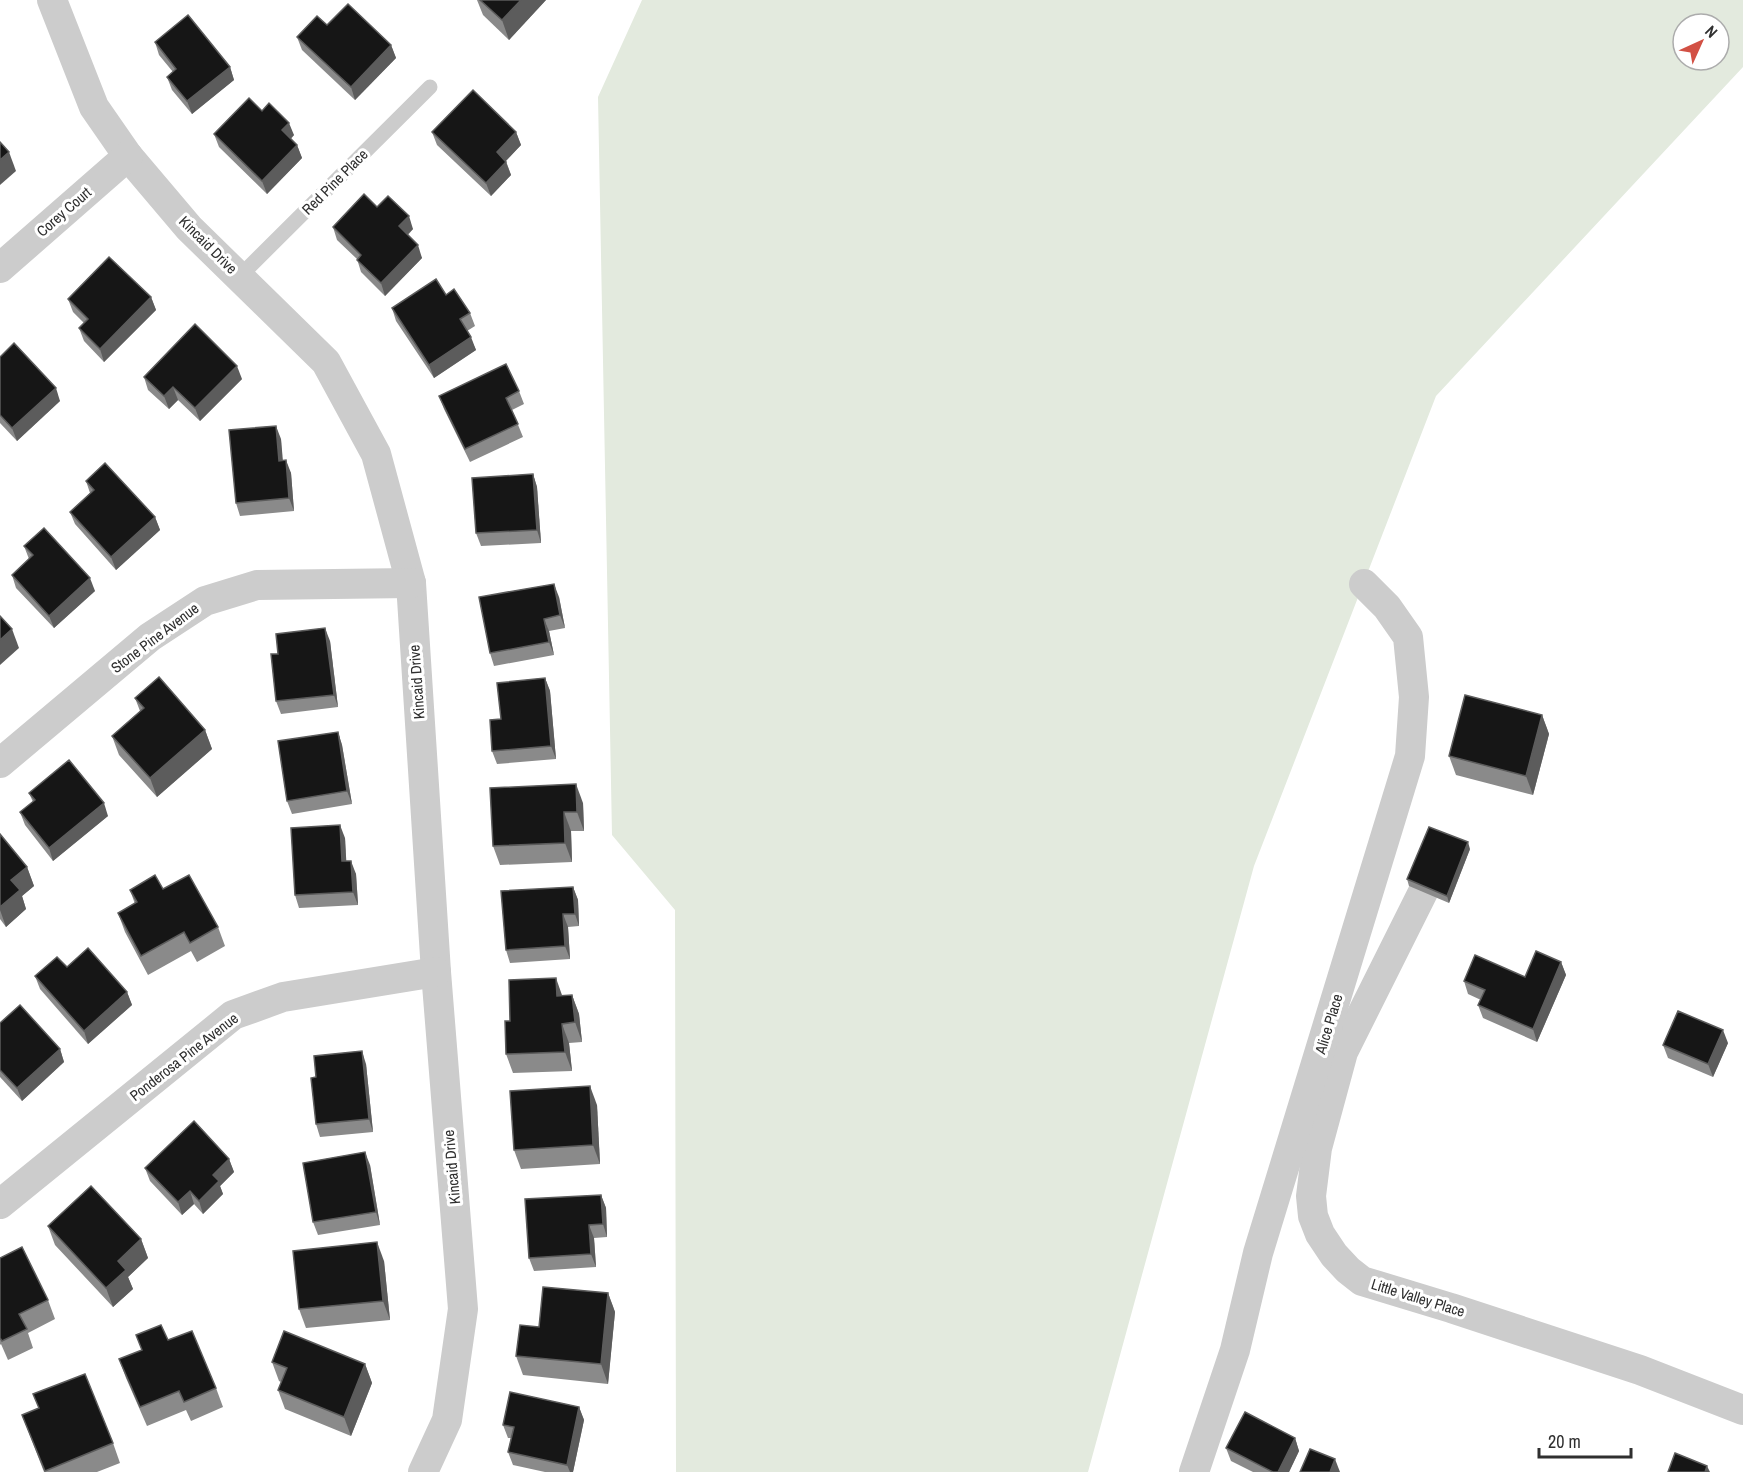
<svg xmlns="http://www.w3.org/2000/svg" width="1743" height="1472" font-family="'Archivo Narrow',sans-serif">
	<rect width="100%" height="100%" fill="#fff"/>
	<path fill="#e3eade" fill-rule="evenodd" d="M 642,0 L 1743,0 L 1743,67 L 1436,396 L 1254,866 L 1088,1472 L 676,1472 L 675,910 L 612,835 L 598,97 ZM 1683,24 L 1719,24 L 1719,60 L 1683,60 Z"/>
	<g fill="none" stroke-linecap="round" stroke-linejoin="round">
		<path stroke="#ccc" stroke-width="15" d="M 239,277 L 430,87"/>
		<g stroke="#ccc" stroke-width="30">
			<path d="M 52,0 L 94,107 L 128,156 L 189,228 L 326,362 L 376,454 L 411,583 L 436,972 L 463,1309 L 447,1420 L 423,1472"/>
			<path d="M 0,268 L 128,156"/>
			<path d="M 0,763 L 150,637 L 205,601 L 257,585 L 411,583"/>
			<path d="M 1423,892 L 1343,1052 L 1317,1148 L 1311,1196 L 1313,1216 L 1320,1234 L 1334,1255 L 1348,1270 L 1362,1281 L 1451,1308 L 1640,1370 L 1743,1410"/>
			<path d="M 0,1204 L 233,1015 L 283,997 L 436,972"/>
			<path d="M 1194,1472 L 1235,1350 L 1258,1253 L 1410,756 L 1414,697 L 1408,637 L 1387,607 L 1364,584"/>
		</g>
	</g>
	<g fill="#8a8a8a">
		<path d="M 477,0 L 546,0 L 509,40 L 483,15 Z"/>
		<path d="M 327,25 L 391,45 L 396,58 L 355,100 L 302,50 L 297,37 Z"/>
		<path d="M 155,42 L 230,67 L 234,80 L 192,114 L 172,90 L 167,77 L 173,72 L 159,55 Z"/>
		<path d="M 262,111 L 294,135 L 291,139 L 297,145 L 302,158 L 267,194 L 219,147 L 214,134 Z"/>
		<path d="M 432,132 L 516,132 L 521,145 L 506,161 L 511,175 L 491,196 L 437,145 Z"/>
		<path d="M 377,207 L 413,229 L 408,235 L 422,258 L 385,296 L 361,272 L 357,259 L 337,240 L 333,227 Z"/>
		<path d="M 446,295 L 470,313 L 475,326 L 467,331 L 476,350 L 434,378 L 396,321 L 392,308 Z"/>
		<path d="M 151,297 L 156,310 L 104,362 L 84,341 L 79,328 L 84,323 L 73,312 L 68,299 Z"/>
		<path d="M 0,357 L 60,401 L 17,441 L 0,423 Z"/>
		<path d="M 144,377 L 242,379 L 200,421 L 178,400 L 169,409 L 148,390 Z"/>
		<path d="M 519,391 L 524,404 L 512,410 L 523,437 L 470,462 L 444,409 L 439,396 Z"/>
		<path d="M 281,439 L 282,460 L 291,473 L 294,511 L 240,516 L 236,503 Z"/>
		<path d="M 533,474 L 537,487 L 541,543 L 481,546 L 476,533 Z"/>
		<path d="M 86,481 L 155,517 L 160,530 L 116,570 L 75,524 L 70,512 L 90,493 Z"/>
		<path d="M 24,546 L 95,591 L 54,628 L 16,588 L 12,575 L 29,559 Z"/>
		<path d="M 559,597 L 565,628 L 549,631 L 554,655 L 494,666 L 490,653 Z"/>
		<path d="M 330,641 L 338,707 L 281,714 L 276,701 L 278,654 Z"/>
		<path d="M 545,678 L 550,691 L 556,759 L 497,764 L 492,751 L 501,719 Z"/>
		<path d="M 135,698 L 205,730 L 212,749 L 157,797 L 119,755 L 112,736 L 140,711 Z"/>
		<path d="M 1542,715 L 1549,734 L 1533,795 L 1456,775 L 1449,756 Z"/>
		<path d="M 338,732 L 342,745 L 352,804 L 292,814 L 287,801 Z"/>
		<path d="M 29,793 L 108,816 L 53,861 L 25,825 L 20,812 L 33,802 Z"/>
		<path d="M 583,803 L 584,831 L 571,831 L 572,862 L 500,865 L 493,846 Z"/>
		<path d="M 0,834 L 27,867 L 34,886 L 22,896 L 26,909 L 6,927 L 0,919 Z"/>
		<path d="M 345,838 L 346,861 L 356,874 L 358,905 L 299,908 L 295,895 Z"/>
		<path d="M 1470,849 L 1449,903 L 1409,886 L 1407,879 Z"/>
		<path d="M 573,887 L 578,900 L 579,926 L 568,927 L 570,959 L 510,963 L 506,950 Z"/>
		<path d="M 163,889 L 218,927 L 225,946 L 197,962 L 191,951 L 148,975 L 125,932 L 118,913 L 135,904 L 130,890 Z"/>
		<path d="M 1561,962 L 1566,975 L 1537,1042 L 1483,1018 L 1478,1005 L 1481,1000 L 1468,994 L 1464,981 L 1525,977 Z"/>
		<path d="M 67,967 L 127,992 L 132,1005 L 88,1044 L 40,989 L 35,976 Z"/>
		<path d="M 572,995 L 579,1014 L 582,1042 L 569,1043 L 572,1071 L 513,1073 L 506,1054 L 510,1021 L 563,996 Z"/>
		<path d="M 0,1023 L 60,1049 L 64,1062 L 22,1101 L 0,1077 Z"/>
		<path d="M 1728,1043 L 1713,1077 L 1668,1058 L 1663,1045 Z"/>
		<path d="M 366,1064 L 373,1132 L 320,1137 L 316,1124 L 316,1077 Z"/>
		<path d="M 597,1105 L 600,1164 L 521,1169 L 514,1150 Z"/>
		<path d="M 229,1159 L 234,1172 L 220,1186 L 223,1194 L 203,1214 L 194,1204 L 182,1215 L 150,1181 L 145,1168 Z"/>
		<path d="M 370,1165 L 380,1225 L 318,1235 L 313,1222 Z"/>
		<path d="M 601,1195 L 606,1208 L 607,1237 L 594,1238 L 596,1267 L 534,1271 L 529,1258 Z"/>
		<path d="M 48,1226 L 141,1239 L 148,1258 L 128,1277 L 133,1289 L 113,1307 L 55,1245 Z"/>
		<path d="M 0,1258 L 48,1300 L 55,1319 L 28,1333 L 33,1348 L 8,1360 L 1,1344 L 0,1345 Z"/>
		<path d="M 384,1261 L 390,1320 L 306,1328 L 299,1309 Z"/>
		<path d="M 608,1293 L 615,1312 L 608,1384 L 523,1375 L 516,1356 L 539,1327 Z"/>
		<path d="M 136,1335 L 168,1340 L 216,1388 L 223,1407 L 191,1421 L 186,1410 L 147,1426 L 126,1378 L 119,1359 L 142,1350 Z"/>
		<path d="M 272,1362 L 365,1364 L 372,1383 L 351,1436 L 285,1409 L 278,1390 L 281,1382 L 279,1381 Z"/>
		<path d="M 579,1407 L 584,1420 L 573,1472 L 545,1472 L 513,1465 L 508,1452 L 511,1438 L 508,1438 L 503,1425 Z"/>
		<path d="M 22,1415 L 113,1443 L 120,1463 L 97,1472 L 44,1472 Z"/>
		<path d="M 1295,1438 L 1299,1451 L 1289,1472 L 1253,1472 L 1231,1461 L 1226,1448 Z"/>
	</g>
	<g fill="#5c5c5c">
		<path d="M 521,0 L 546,0 L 509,40 L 502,20 Z"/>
		<path d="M 391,45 L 396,58 L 355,100 L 351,87 Z"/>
		<path d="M 230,67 L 234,80 L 192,114 L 187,101 Z"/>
		<path d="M 289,123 L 294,135 L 286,143 L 282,130 Z"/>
		<path d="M 516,132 L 521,145 L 502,165 L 497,152 Z"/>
		<path d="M 297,145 L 302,158 L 267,194 L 262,181 Z"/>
		<path d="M 9,152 L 16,171 L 0,185 L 0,160 Z"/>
		<path d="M 506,162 L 511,175 L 491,196 L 486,183 Z"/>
		<path d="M 409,216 L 413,229 L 403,239 L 399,226 Z"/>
		<path d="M 418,245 L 422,258 L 385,296 L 381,283 Z"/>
		<path d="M 151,297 L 156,310 L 104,362 L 100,349 Z"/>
		<path d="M 471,337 L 476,350 L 434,378 L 429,365 Z"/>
		<path d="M 237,366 L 242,379 L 200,421 L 195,408 Z"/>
		<path d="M 173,387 L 178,400 L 169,409 L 164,396 Z"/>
		<path d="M 56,388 L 60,401 L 17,441 L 12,428 Z"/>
		<path d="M 276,426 L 281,439 L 284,473 L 279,461 Z"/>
		<path d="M 286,460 L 291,473 L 294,511 L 289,498 Z"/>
		<path d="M 533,474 L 537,487 L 541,543 L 537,530 Z"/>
		<path d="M 155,517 L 160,530 L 116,570 L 111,557 Z"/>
		<path d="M 90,578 L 95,591 L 54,628 L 49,616 Z"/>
		<path d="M 554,584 L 559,597 L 565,628 L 560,615 Z"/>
		<path d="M 544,619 L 549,631 L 554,655 L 549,642 Z"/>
		<path d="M 325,628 L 330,641 L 338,707 L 334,695 Z"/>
		<path d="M 12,629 L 19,648 L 0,665 L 0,640 Z"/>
		<path d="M 545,678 L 550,691 L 556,759 L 551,746 Z"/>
		<path d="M 1542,715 L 1549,734 L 1533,795 L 1526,776 Z"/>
		<path d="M 205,730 L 212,749 L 157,797 L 150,778 Z"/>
		<path d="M 338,732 L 342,745 L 352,804 L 347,791 Z"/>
		<path d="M 576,784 L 583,803 L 584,831 L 577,812 Z"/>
		<path d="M 104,803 L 108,816 L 53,861 L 49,848 Z"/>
		<path d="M 564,812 L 571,831 L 572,862 L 565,843 Z"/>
		<path d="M 340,825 L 345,838 L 347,874 L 342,861 Z"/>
		<path d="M 1468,842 L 1470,849 L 1449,903 L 1447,896 Z"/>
		<path d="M 351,861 L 356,874 L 358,905 L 353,892 Z"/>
		<path d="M 27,867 L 34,886 L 22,896 L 26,909 L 6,927 L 0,910 L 0,907 L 11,880 Z"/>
		<path d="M 573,887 L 578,900 L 579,926 L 575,914 Z"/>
		<path d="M 563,914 L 568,927 L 570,959 L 565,946 Z"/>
		<path d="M 1561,962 L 1566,975 L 1537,1042 L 1533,1029 Z"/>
		<path d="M 556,978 L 563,998 L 557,996 Z"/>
		<path d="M 127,992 L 132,1005 L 88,1044 L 84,1031 Z"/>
		<path d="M 572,995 L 579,1014 L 582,1042 L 575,1022 Z"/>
		<path d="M 562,1024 L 569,1043 L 572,1071 L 565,1052 Z"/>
		<path d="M 1723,1030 L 1728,1043 L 1713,1077 L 1708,1064 Z"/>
		<path d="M 60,1049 L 64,1062 L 22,1101 L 17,1088 Z"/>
		<path d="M 362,1051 L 366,1064 L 373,1132 L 369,1119 Z"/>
		<path d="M 590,1086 L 597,1105 L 600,1164 L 593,1145 Z"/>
		<path d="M 365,1152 L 370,1165 L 380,1225 L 376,1212 Z"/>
		<path d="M 229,1159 L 234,1172 L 220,1186 L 223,1194 L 203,1214 L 199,1201 L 213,1175 Z"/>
		<path d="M 190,1191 L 194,1204 L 182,1215 L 178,1202 Z"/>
		<path d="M 601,1195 L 606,1208 L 607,1237 L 603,1224 Z"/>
		<path d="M 589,1225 L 594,1238 L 596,1267 L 591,1254 Z"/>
		<path d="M 141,1239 L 148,1258 L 128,1277 L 133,1289 L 113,1307 L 106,1288 L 118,1261 Z"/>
		<path d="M 377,1242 L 384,1261 L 390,1320 L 383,1301 Z"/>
		<path d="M 608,1293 L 615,1312 L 608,1384 L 601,1364 Z"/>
		<path d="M 365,1364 L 372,1383 L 351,1436 L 344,1417 Z"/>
		<path d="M 579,1407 L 584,1420 L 573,1472 L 570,1472 L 567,1465 Z"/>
		<path d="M 1295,1438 L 1299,1451 L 1289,1472 L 1278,1472 Z"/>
		<path d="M 1335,1459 L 1340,1472 L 1330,1472 Z"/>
		<path d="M 1707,1466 L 1710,1472 L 1705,1472 Z"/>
	</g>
	<g fill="#161616" stroke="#5c5c5c" stroke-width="1.5">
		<path d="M 480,0 L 521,0 L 502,20 Z"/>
		<path d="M 348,4 L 391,45 L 351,87 L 297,37 L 317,16 L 327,25 Z"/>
		<path d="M 188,15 L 230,67 L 187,101 L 167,77 L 176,69 L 155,42 Z"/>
		<path d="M 473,90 L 516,132 L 497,152 L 506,162 L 486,183 L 432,132 Z"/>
		<path d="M 249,98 L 262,111 L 269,103 L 289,123 L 282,130 L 297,145 L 262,181 L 214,134 Z"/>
		<path d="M 0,142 L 9,152 L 0,160 Z"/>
		<path d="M 364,194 L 377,207 L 388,196 L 409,216 L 399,226 L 418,245 L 381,283 L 357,260 L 361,255 L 333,227 Z"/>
		<path d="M 109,257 L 151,297 L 100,349 L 79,328 L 88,319 L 68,299 Z"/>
		<path d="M 436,279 L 446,295 L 454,289 L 470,313 L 460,319 L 471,337 L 429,365 L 392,308 Z"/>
		<path d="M 195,324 L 237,366 L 195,408 L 173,387 L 164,396 L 144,377 Z"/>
		<path d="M 14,343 L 56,388 L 12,428 L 0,415 L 0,357 Z"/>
		<path d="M 506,364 L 519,391 L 506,398 L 518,424 L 465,449 L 439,396 Z"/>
		<path d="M 276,426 L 279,461 L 286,460 L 289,498 L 236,503 L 229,430 Z"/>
		<path d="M 105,463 L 155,517 L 111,557 L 70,512 L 94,490 L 86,481 Z"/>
		<path d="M 533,474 L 537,530 L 476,533 L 472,478 Z"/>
		<path d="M 44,528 L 90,578 L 49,616 L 12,575 L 33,555 L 24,546 Z"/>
		<path d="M 554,584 L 560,615 L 544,619 L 549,642 L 490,653 L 479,597 Z"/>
		<path d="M 0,616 L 12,629 L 0,640 Z"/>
		<path d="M 325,628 L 334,695 L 276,701 L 271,654 L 278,654 L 276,634 Z"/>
		<path d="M 159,677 L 205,730 L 150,778 L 112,736 L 144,708 L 135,698 Z"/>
		<path d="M 545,678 L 551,746 L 492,751 L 490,720 L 501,719 L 497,683 Z"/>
		<path d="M 1465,695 L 1542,715 L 1526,776 L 1449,756 Z"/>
		<path d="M 338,732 L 347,791 L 287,801 L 278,741 Z"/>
		<path d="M 69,760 L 104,803 L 49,848 L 20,812 L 35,800 L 29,793 Z"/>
		<path d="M 576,784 L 577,812 L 564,812 L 565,843 L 493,846 L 490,788 Z"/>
		<path d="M 340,825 L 342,861 L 351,861 L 353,892 L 295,895 L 291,828 Z"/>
		<path d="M 1429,827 L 1468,842 L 1447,896 L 1407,879 Z"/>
		<path d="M 0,834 L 27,867 L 11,880 L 20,890 L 0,907 Z"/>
		<path d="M 155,875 L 163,889 L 189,875 L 218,927 L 190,943 L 184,932 L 141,956 L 118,913 L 137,902 L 130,890 Z"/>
		<path d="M 573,887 L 575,914 L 563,914 L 565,946 L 506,950 L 501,891 Z"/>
		<path d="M 88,948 L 127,992 L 84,1031 L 35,976 L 57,957 L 67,967 Z"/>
		<path d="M 1536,951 L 1561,962 L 1533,1029 L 1478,1005 L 1485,990 L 1464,981 L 1475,955 L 1525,977 Z"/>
		<path d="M 556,978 L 557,996 L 572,995 L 575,1022 L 562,1024 L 565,1052 L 506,1054 L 505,1021 L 510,1021 L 509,980 Z"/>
		<path d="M 20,1005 L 60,1049 L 17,1088 L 0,1070 L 0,1023 Z"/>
		<path d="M 1678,1011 L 1723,1030 L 1708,1064 L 1663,1045 Z"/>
		<path d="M 362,1051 L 369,1119 L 316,1124 L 311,1078 L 316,1077 L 314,1056 Z"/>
		<path d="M 590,1086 L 593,1145 L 514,1150 L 510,1091 Z"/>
		<path d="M 194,1121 L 229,1159 L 213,1175 L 219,1181 L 199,1201 L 190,1191 L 178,1202 L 145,1168 Z"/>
		<path d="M 365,1152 L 376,1212 L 313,1222 L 303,1163 Z"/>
		<path d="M 91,1186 L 141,1239 L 118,1261 L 126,1270 L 106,1288 L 48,1226 Z"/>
		<path d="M 601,1195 L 603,1224 L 589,1225 L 591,1254 L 529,1258 L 525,1199 Z"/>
		<path d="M 377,1242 L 383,1301 L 299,1309 L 293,1251 Z"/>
		<path d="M 22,1247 L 48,1300 L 19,1314 L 27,1329 L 2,1341 L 0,1338 L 0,1258 Z"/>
		<path d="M 543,1287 L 608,1293 L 601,1364 L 516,1356 L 520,1325 L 539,1327 Z"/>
		<path d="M 161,1325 L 168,1340 L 192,1331 L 216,1388 L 184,1402 L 179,1391 L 140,1407 L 119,1359 L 142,1350 L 136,1335 Z"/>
		<path d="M 284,1331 L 365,1364 L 344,1417 L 278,1390 L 287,1368 L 272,1362 Z"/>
		<path d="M 85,1374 L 113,1443 L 45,1471 L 22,1415 L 39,1408 L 33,1394 Z"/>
		<path d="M 510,1392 L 579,1407 L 567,1465 L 508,1452 L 514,1427 L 503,1425 Z"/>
		<path d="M 1245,1412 L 1295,1438 L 1278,1472 L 1273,1472 L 1226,1448 Z"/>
		<path d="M 1310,1449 L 1335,1459 L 1330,1472 L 1300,1472 Z"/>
		<path d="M 1675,1453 L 1707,1466 L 1705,1472 L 1668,1472 Z"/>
	</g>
	<g text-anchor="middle" stroke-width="6" stroke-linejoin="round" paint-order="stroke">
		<g font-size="15" fill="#2f2f2f" stroke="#fff">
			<text transform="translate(335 182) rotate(-45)" y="5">Red Pine Place</text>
			<text transform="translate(64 212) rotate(-41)" y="5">Corey Court</text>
			<text transform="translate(208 245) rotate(45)" y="5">Kincaid Drive</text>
			<text transform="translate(155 638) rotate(-37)" y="5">Stone Pine Avenue</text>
			<text transform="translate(417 682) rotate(-94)" y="5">Kincaid Drive</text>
			<text transform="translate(1329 1024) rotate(-73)" y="5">Alice Place</text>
			<text transform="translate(184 1057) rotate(-38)" y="5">Ponderosa Pine Avenue</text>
			<text transform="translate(452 1167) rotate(-95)" y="5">Kincaid Drive</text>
			<text transform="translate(1418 1298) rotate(17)" y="5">Little Valley Place</text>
		</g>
	</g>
	<g transform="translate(1701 42) rotate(45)"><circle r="28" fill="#ffffff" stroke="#acacac" stroke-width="1.5"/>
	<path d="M0-4.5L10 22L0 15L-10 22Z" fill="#d25044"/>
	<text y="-9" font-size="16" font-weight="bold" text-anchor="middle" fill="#2f2f2f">N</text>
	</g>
	<path d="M1539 1448v9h92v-9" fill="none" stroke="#2f2f2f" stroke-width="3"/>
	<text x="1548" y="1448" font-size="18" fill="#2f2f2f" stroke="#ffffff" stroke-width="4.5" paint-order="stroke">20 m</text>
</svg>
